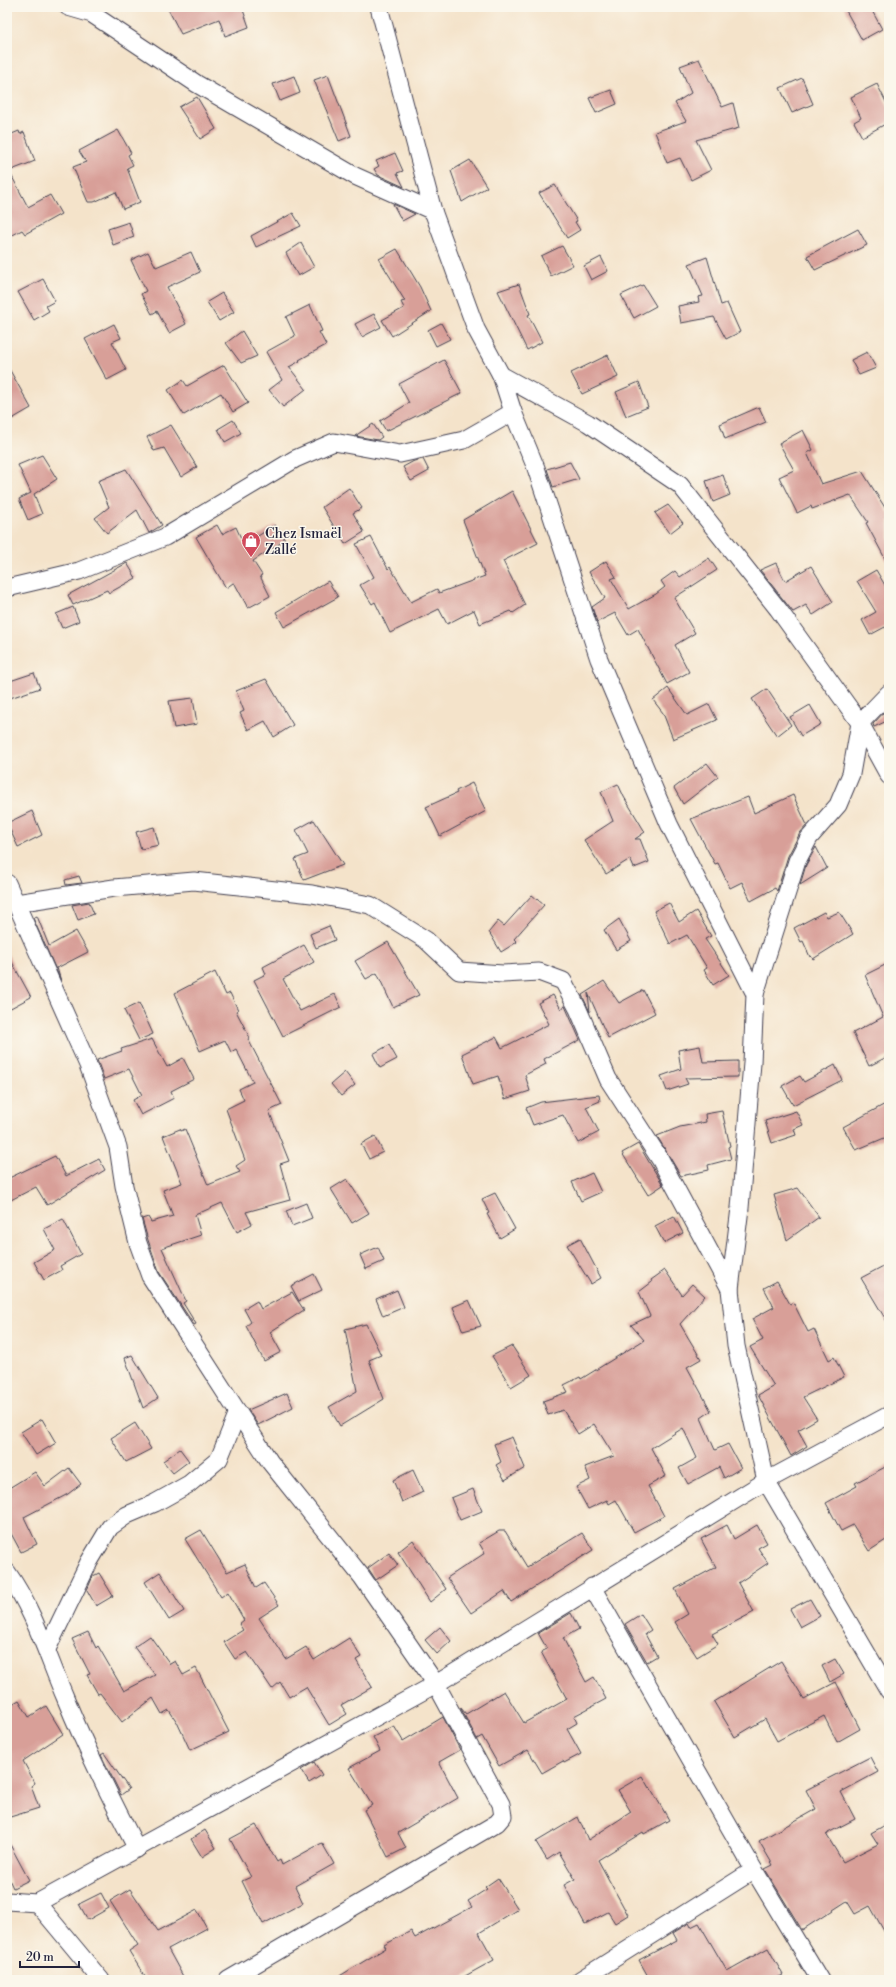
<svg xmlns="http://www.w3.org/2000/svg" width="896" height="1987" font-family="'Libre Bodoni',serif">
	<rect width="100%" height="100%" fill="#fbf7ec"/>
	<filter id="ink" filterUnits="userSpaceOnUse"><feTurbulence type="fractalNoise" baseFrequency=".025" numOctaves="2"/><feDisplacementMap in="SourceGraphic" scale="8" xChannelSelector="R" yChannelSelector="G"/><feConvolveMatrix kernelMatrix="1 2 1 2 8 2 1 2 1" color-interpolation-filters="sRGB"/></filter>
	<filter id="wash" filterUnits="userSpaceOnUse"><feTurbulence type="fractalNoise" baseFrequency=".012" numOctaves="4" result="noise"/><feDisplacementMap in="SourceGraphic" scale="16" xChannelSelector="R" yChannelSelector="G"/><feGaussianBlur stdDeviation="0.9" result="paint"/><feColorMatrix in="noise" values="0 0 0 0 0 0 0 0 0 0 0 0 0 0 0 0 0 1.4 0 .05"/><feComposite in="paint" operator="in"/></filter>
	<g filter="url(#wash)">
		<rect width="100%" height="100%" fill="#f4e3ca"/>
		<g id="blocks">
			<g fill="#d89f98">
				<path d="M 167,7 L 247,7 L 243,10 L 249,27 L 225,36 L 219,19 L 181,34 Z"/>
				<path d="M 844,7 L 870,7 L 882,29 L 862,40 Z"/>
				<path d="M 699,59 L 722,107 L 733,103 L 739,128 L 696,140 L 711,170 L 691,180 L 680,158 L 667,163 L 655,132 L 686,121 L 675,103 L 691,93 L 680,66 Z"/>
				<path d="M 328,75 L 351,136 L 339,141 L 314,80 Z"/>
				<path d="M 294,76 L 300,93 L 280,101 L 273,84 Z"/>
				<path d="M 802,78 L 813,104 L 792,113 L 780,88 Z"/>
				<path d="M 877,84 L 889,108 L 889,122 L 862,137 L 854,122 L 861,118 L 851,97 Z"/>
				<path d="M 611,90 L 617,104 L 596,113 L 589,98 Z"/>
				<path d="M 197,97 L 216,129 L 200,139 L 179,107 Z"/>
				<path d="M 118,130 L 131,153 L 128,155 L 133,165 L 127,168 L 140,202 L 123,209 L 116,192 L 94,202 L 88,202 L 73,167 L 86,162 L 79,151 Z"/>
				<path d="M 19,131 L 20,134 L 24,132 L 35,161 L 9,171 L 28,207 L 50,195 L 61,214 L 25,234 L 22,230 L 7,238 L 7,136 Z"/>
				<path d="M 395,153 L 403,171 L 397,173 L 404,187 L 378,175 L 374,169 L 379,166 L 376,161 Z"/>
				<path d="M 470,160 L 487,187 L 462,202 L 451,171 Z"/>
				<path d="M 555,185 L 577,221 L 575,222 L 580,230 L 567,238 L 539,193 Z"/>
				<path d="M 393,204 L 415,214 L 402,221 Z"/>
				<path d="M 293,213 L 301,226 L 256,247 L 251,236 Z"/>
				<path d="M 129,222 L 134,237 L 113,245 L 108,229 Z"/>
				<path d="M 858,229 L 867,245 L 815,270 L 807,256 Z"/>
				<path d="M 301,243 L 314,267 L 298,276 L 286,253 Z"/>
				<path d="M 562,246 L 573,265 L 551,276 L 541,256 Z"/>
				<path d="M 397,249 L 420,287 L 431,311 L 392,336 L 382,320 L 404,308 L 401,302 L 405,301 L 379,259 Z"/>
				<path d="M 148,252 L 156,267 L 191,252 L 200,272 L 167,287 L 186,324 L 169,333 L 157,311 L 152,314 L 141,294 L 146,291 L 131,260 Z"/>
				<path d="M 601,257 L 608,271 L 591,280 L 584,266 Z"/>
				<path d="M 707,257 L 721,305 L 727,303 L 740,332 L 726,339 L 714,317 L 681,323 L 678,306 L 699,302 L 698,297 L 703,296 L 689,264 Z"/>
				<path d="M 43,279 L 55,301 L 46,306 L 49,311 L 34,320 L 18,292 Z"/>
				<path d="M 519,284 L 530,314 L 528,315 L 542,342 L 527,350 L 498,291 Z"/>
				<path d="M 643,285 L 656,306 L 634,318 L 621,295 Z"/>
				<path d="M 222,293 L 234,312 L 219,321 L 207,302 Z"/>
				<path d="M 310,305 L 322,331 L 319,332 L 326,345 L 299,360 L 300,361 L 289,367 L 306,389 L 283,407 L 269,390 L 282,380 L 266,352 L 295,336 L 286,317 Z"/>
				<path d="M 374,314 L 381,327 L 362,337 L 355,324 Z"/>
				<path d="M 441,323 L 450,339 L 436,346 L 428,330 Z"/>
				<path d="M 114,324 L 121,338 L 112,342 L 126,370 L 107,380 L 85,339 Z"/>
				<path d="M 242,331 L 257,356 L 241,363 L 226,343 Z"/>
				<path d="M 867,352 L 876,368 L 859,375 L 851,360 Z"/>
				<path d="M 608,355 L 618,377 L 582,394 L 571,373 Z"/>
				<path d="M 444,360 L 462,393 L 386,431 L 380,421 L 409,403 L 399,384 Z"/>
				<path d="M 7,365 L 31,408 L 12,419 L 7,411 Z"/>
				<path d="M 224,365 L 248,403 L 233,412 L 221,393 L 184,415 L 168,390 L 183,380 L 187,386 Z"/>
				<path d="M 639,382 L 648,407 L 626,416 L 616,392 Z"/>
				<path d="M 759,407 L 766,422 L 725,439 L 720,424 Z"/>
				<path d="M 233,420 L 241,433 L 225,442 L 218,429 Z"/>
				<path d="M 373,424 L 382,437 L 378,440 L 355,436 Z"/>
				<path d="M 171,425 L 197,467 L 181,477 L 164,448 L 154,451 L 147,437 Z"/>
				<path d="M 803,430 L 813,450 L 807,453 L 821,484 L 862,471 L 889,514 L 889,566 L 866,523 L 868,522 L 850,495 L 812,509 L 811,506 L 797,513 L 779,477 L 794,470 L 779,443 Z"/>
				<path d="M 42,455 L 57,479 L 34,494 L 42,514 L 28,520 L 19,499 L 31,493 L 18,465 Z"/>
				<path d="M 423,459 L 429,471 L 411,481 L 403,467 L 414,461 Z"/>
				<path d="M 570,462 L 579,479 L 553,487 L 547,469 Z"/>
				<path d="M 126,469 L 162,525 L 149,533 L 137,510 L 107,533 L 95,518 L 109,507 L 98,481 Z"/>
				<path d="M 723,475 L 730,495 L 713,502 L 706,481 Z"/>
				<path d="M 349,488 L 362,508 L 353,513 L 364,532 L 345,544 L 322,507 Z"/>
				<path d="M 512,491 L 538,543 L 503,561 L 525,605 L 513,613 L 511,611 L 480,624 L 474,610 L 447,624 L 439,609 L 390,633 L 375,602 L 372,604 L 360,585 L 374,577 L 356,544 L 371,537 L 388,569 L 390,567 L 411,602 L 437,589 L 439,593 L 485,576 L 463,520 Z"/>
				<path d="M 668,505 L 683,523 L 670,533 L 655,513 Z"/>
				<path d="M 217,525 L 222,534 L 236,527 L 244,545 L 275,525 L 285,540 L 253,561 L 262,575 L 260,576 L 270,596 L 248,608 L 235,584 L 233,583 L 226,588 L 196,537 Z"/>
				<path d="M 709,558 L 717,570 L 674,598 L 695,633 L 675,645 L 689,672 L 667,684 L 638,629 L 628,635 L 615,613 L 597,622 L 592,607 L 605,598 L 589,572 L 606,561 L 616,577 L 611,579 L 629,609 L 656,594 L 665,587 L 661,581 L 675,571 L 680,577 Z"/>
				<path d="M 127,563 L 136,578 L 109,593 L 107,590 L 73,605 L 68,595 Z"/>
				<path d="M 776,563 L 785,581 L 811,566 L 833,602 L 813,615 L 806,605 L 793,612 L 760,570 Z"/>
				<path d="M 876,570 L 889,592 L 889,633 L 885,627 L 870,635 L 862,620 L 876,612 L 857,581 Z"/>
				<path d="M 328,581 L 338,597 L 284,627 L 276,612 Z"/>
				<path d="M 73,607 L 79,621 L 62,628 L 56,614 Z"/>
				<path d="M 34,673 L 40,688 L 7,699 L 7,682 Z"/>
				<path d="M 266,679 L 293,725 L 274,737 L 265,721 L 248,730 L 240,713 L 244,711 L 236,691 Z"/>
				<path d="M 668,688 L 687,715 L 709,704 L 717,720 L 673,739 L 663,713 L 653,700 Z"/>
				<path d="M 767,689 L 791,725 L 777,736 L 752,699 Z"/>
				<path d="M 193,698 L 197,724 L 174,728 L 169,701 Z"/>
				<path d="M 810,705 L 821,724 L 801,736 L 790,717 Z"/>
				<path d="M 886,710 L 889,720 L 874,727 L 873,724 Z"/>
				<path d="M 707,763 L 718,777 L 683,804 L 674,788 Z"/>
				<path d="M 472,783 L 486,811 L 440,836 L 426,807 L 457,793 L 456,791 Z"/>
				<path d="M 618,784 L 624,797 L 645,832 L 635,839 L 640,839 L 649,862 L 634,868 L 630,859 L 606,874 L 584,840 L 613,821 L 601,792 Z"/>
				<path d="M 793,795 L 807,825 L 800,833 L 788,856 L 777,891 L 775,888 L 751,901 L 742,882 L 730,888 L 718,863 L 715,864 L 691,819 L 748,797 L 754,813 Z"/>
				<path d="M 32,811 L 42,835 L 18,847 L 7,823 Z"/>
				<path d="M 314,820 L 343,865 L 304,880 L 295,859 L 308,854 L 296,830 Z"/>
				<path d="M 154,827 L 159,845 L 141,849 L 136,832 Z"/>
				<path d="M 816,847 L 827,868 L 800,885 L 806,865 Z"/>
				<path d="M 79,876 L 82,883 L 66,885 L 65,880 Z"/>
				<path d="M 532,895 L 544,905 L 514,939 L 517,942 L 501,952 L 489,932 L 498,921 L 504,926 Z"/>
				<path d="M 89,902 L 94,914 L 78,920 L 72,905 Z"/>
				<path d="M 669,903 L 679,922 L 696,911 L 711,936 L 705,939 L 729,975 L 713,985 L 704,970 L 707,968 L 687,935 L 670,944 L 654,911 Z"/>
				<path d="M 824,912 L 827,917 L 839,912 L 853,934 L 813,959 L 811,956 L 810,957 L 803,941 L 801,942 L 794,928 Z"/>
				<path d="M 37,916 L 49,946 L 76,931 L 88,952 L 57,968 L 61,981 L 33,918 Z"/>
				<path d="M 619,919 L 631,941 L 616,950 L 604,930 Z"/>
				<path d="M 329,926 L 335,940 L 316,948 L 310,934 Z"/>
				<path d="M 388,942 L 419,995 L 393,1007 L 377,973 L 366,979 L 355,961 Z"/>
				<path d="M 304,945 L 314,962 L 283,979 L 300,1011 L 335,994 L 341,1007 L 283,1036 L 254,980 L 266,974 L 263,967 Z"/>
				<path d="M 7,953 L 31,997 L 7,1010 Z"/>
				<path d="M 889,963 L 889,1056 L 869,1066 L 853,1033 L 883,1017 L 865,975 Z"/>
				<path d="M 215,972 L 226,995 L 230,993 L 238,1010 L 236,1011 L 250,1038 L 248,1039 L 282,1105 L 269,1111 L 289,1161 L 280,1164 L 290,1200 L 246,1212 L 252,1224 L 237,1232 L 222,1203 L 195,1215 L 201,1235 L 162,1248 L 186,1301 L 183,1303 L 196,1324 L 194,1325 L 159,1272 L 148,1240 L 142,1219 L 148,1217 L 151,1222 L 173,1216 L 163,1190 L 182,1183 L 163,1136 L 180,1129 L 181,1131 L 185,1129 L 208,1185 L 240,1172 L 236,1166 L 245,1160 L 226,1109 L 244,1100 L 239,1089 L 253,1082 L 236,1049 L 231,1052 L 225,1040 L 200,1051 L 175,993 Z"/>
				<path d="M 604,981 L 619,1003 L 643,990 L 655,1013 L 608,1038 L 588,993 L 590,1012 L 582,995 Z"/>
				<path d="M 553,995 L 561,1009 L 565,1006 L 580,1040 L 544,1059 L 546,1064 L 525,1075 L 530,1091 L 505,1099 L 498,1076 L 473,1084 L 462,1054 L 496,1037 L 502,1048 L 549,1024 L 538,1003 Z"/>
				<path d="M 139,1003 L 153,1034 L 139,1040 L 124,1010 Z"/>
				<path d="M 152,1039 L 167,1067 L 183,1058 L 194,1079 L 171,1091 L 174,1098 L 141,1115 L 133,1100 L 142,1095 L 129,1069 L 104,1079 L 97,1060 L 122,1051 L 121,1049 Z"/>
				<path d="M 389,1045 L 397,1059 L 380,1068 L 373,1054 Z"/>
				<path d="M 700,1046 L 703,1062 L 738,1061 L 738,1077 L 685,1078 L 688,1084 L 667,1091 L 661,1076 L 681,1069 L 678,1050 Z"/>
				<path d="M 835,1065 L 842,1080 L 793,1105 L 782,1086 L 800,1076 L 804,1082 Z"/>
				<path d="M 345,1072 L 355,1085 L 341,1096 L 331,1084 Z"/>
				<path d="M 599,1095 L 600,1101 L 586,1107 L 599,1132 L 578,1143 L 563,1115 L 533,1125 L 526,1108 L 541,1102 Z"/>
				<path d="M 889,1102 L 889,1136 L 856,1150 L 843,1127 Z"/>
				<path d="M 722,1111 L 730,1146 L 728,1147 L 731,1159 L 708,1165 L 709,1170 L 681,1176 L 657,1136 L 680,1127 L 706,1122 L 705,1114 Z"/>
				<path d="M 796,1111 L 803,1125 L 794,1129 L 796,1135 L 772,1143 L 765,1121 Z"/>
				<path d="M 375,1136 L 383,1152 L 369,1159 L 361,1144 Z"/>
				<path d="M 638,1144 L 663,1185 L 648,1195 L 622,1153 Z"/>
				<path d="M 55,1156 L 66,1176 L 99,1159 L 105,1170 L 47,1205 L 36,1187 L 7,1202 L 7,1179 Z"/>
				<path d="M 592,1173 L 601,1192 L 581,1201 L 572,1182 Z"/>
				<path d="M 347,1179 L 369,1213 L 352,1223 L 331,1189 Z"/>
				<path d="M 798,1188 L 819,1217 L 787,1240 L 774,1195 Z"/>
				<path d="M 495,1193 L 515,1229 L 500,1238 L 487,1214 L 489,1213 L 482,1199 Z"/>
				<path d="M 306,1203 L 312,1218 L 292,1226 L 286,1211 Z"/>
				<path d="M 674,1216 L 683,1233 L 664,1243 L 655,1226 Z"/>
				<path d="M 63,1219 L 81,1254 L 60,1266 L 62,1270 L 44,1280 L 34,1262 L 55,1250 L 44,1229 Z"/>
				<path d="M 580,1238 L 601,1278 L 591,1284 L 567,1245 Z"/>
				<path d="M 378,1247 L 384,1261 L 366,1269 L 360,1255 Z"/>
				<path d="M 889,1263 L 889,1325 L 861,1278 Z"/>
				<path d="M 665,1270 L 682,1295 L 692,1284 L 705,1296 L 680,1324 L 701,1359 L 687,1367 L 711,1411 L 701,1418 L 715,1450 L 728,1444 L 741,1468 L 724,1478 L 719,1467 L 688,1484 L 679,1468 L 697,1458 L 683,1428 L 651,1448 L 666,1476 L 648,1486 L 664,1516 L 634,1532 L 616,1500 L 609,1504 L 607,1500 L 588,1509 L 576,1487 L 590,1480 L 585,1467 L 614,1456 L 594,1424 L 578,1434 L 563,1410 L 548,1415 L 543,1401 L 568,1392 L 564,1385 L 580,1377 L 581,1379 L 644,1340 L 631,1325 L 650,1316 L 639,1292 L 652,1282 L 651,1280 Z"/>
				<path d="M 314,1274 L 322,1290 L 299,1301 L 291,1286 Z"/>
				<path d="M 777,1281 L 790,1304 L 793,1302 L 808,1332 L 814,1329 L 829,1360 L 834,1357 L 844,1377 L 803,1397 L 817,1419 L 798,1430 L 807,1446 L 791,1456 L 758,1395 L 774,1386 L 750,1347 L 763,1340 L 752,1319 L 774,1307 L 764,1288 Z"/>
				<path d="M 397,1290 L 404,1307 L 383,1316 L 376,1299 Z"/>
				<path d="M 292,1292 L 304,1310 L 270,1332 L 281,1352 L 264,1361 L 246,1326 L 251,1322 L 244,1309 L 257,1301 L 261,1309 Z"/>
				<path d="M 469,1300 L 481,1326 L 463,1331 L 453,1307 Z"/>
				<path d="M 366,1324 L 381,1355 L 369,1360 L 384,1399 L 340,1426 L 329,1407 L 357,1391 L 345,1329 Z"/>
				<path d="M 512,1346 L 531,1375 L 511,1387 L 492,1356 Z"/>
				<path d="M 132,1355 L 158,1398 L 143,1408 L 125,1358 Z"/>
				<path d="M 287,1393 L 293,1407 L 258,1425 L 248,1410 Z"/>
				<path d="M 42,1419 L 56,1443 L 36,1455 L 21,1432 Z"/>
				<path d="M 135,1423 L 151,1449 L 126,1462 L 111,1438 Z"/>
				<path d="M 512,1437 L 525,1468 L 505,1480 L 496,1465 L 501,1462 L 494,1444 Z"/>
				<path d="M 180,1449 L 189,1461 L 173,1473 L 163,1461 Z"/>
				<path d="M 889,1465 L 889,1538 L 869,1551 L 853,1525 L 841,1531 L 826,1503 L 857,1486 L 855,1483 Z"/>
				<path d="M 69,1468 L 81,1484 L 68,1494 L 24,1517 L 37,1544 L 21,1552 L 7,1526 L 7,1484 L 9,1488 L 35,1472 L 45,1486 Z"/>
				<path d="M 413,1470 L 423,1492 L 402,1502 L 393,1480 Z"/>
				<path d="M 473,1489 L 482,1511 L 460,1520 L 451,1498 Z"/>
				<path d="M 727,1525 L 734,1539 L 757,1525 L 767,1543 L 758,1548 L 768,1563 L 738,1583 L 754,1612 L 712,1634 L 718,1644 L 697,1657 L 675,1622 L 688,1614 L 675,1589 L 716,1567 L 701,1539 Z"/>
				<path d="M 201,1530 L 227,1572 L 245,1564 L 256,1588 L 264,1583 L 279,1605 L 259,1618 L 286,1659 L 306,1647 L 314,1660 L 349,1638 L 361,1657 L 356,1660 L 372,1687 L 341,1705 L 347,1714 L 329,1725 L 306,1687 L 289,1697 L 280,1682 L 272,1689 L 247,1652 L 235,1659 L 224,1642 L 243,1630 L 239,1624 L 244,1620 L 228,1592 L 221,1597 L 185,1539 Z"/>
				<path d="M 499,1531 L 505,1531 L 527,1567 L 582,1533 L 593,1550 L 511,1602 L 504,1591 L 471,1613 L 447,1578 L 485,1553 L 479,1543 Z"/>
				<path d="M 413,1540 L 446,1589 L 430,1602 L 398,1552 Z"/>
				<path d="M 389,1553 L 398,1565 L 376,1580 L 368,1568 Z"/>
				<path d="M 160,1572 L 184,1611 L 169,1620 L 145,1582 Z"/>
				<path d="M 99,1573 L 113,1596 L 96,1606 L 87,1590 L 93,1576 Z"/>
				<path d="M 810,1599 L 820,1616 L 800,1627 L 790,1609 Z"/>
				<path d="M 571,1613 L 579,1629 L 563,1638 L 586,1682 L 594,1677 L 606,1699 L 574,1716 L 577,1723 L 567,1729 L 581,1754 L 564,1763 L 563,1761 L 542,1773 L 528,1750 L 499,1766 L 482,1736 L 477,1739 L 460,1707 L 466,1714 L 504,1691 L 524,1723 L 567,1699 L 541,1652 L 547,1649 L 538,1633 Z"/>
				<path d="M 641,1614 L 651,1630 L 645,1634 L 657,1656 L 647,1662 L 625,1624 Z"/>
				<path d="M 440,1627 L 451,1641 L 437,1654 L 425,1640 Z"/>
				<path d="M 88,1632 L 96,1648 L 98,1646 L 124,1691 L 155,1675 L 134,1647 L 150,1636 L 170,1664 L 175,1661 L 183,1675 L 196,1668 L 229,1732 L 190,1750 L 177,1722 L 169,1710 L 162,1714 L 153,1698 L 122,1722 L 100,1693 L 98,1694 L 87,1675 L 90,1674 L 72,1639 Z"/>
				<path d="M 835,1659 L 844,1674 L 830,1682 L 822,1666 Z"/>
				<path d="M 781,1661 L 804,1699 L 836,1682 L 860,1729 L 837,1742 L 824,1716 L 777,1741 L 765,1719 L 735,1737 L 714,1702 Z"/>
				<path d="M 19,1700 L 29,1717 L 46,1706 L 63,1734 L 23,1761 L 35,1783 L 31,1786 L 39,1808 L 7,1818 L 7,1707 Z"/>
				<path d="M 443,1717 L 460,1750 L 439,1762 L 458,1798 L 398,1833 L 406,1848 L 388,1857 L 364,1810 L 372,1805 L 349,1768 L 380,1751 L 373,1737 L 394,1726 L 403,1741 Z"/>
				<path d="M 104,1753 L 129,1789 L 121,1795 L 101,1755 Z"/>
				<path d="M 870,1757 L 878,1772 L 841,1792 L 855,1819 L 826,1834 L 843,1862 L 878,1844 L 871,1833 L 889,1823 L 889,1940 L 870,1906 L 855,1914 L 847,1901 L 802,1930 L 765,1869 L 773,1865 L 759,1841 L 816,1809 L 806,1790 Z"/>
				<path d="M 314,1762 L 322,1775 L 309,1783 L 301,1770 Z"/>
				<path d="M 642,1776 L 649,1788 L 650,1787 L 669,1820 L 644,1834 L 643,1832 L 598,1860 L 628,1915 L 615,1923 L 608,1912 L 585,1924 L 564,1885 L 575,1879 L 559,1852 L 547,1860 L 536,1842 L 578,1817 L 588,1840 L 631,1812 L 618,1790 Z"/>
				<path d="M 256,1825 L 277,1862 L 280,1860 L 282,1865 L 322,1843 L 334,1864 L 295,1886 L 303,1903 L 263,1924 L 242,1881 L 251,1877 L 230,1839 Z"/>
				<path d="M 205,1830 L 216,1848 L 202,1857 L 191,1839 Z"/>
				<path d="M 7,1839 L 29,1880 L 13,1888 L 7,1875 Z"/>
				<path d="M 498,1878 L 518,1909 L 479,1933 L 494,1960 L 458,1980 L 333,1980 L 386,1948 L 384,1945 L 411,1931 L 415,1938 L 472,1907 L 468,1901 L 487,1889 L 485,1887 Z"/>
				<path d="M 130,1889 L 158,1931 L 197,1910 L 207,1928 L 168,1949 L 185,1980 L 147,1980 L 129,1951 L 138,1945 L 110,1901 Z"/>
				<path d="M 101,1893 L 109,1908 L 88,1920 L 79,1904 Z"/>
				<path d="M 689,1923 L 691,1927 L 699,1923 L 727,1971 L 768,1948 L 783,1975 L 773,1980 L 650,1980 L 639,1960 L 677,1940 L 673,1933 Z"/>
			</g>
		</g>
	</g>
	<g filter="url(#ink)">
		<use href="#blocks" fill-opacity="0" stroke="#423f50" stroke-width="1"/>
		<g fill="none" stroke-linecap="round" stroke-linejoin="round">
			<g stroke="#423f50" stroke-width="19">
				<g id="street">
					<path d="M 68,7 L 92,14 L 197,84 L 355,176 L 433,211"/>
					<path d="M 379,7 L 433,211 L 476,329 L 501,375 L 513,412 L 536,468 L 599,659 L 669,824 L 755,994"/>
					<path d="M 501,375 L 588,423 L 680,485 L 778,609 L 860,723 L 889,776"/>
					<path d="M 7,588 L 79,571 L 165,537 L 295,459 L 334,442 L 400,454 L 464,440 L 513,412"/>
					<path d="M 889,693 L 860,723 L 851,774 L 838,805 L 809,838 L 797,861 L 755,994 L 752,1063 L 740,1208 L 730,1289 L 736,1346 L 766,1481 L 889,1691"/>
					<path d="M 7,883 L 88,1065 L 118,1147 L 124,1186 L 138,1243 L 150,1276 L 270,1462 L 362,1577 L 436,1684 L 501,1804 L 503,1816 L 497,1823 L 228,1980"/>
					<path d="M 16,903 L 114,888 L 194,881 L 312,894 L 370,905 L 426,940 L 459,971 L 503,974 L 539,972 L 563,981 L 578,1009 L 608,1079 L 660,1159 L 730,1289"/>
					<path d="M 7,1572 C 34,1610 47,1655 65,1697 C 86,1749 111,1799 137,1849"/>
					<path d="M 592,1587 L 754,1870 L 820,1980"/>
					<path d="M 47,1649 L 89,1562 L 110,1527 L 127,1515 L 155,1503 L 189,1484 L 219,1459 L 238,1412"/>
					<path d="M 7,1901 L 37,1903 L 436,1684 L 766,1481 L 889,1415"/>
					<path d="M 37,1903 L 101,1980"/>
					<path d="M 580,1980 L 754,1870"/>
				</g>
			</g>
			<use href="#street" stroke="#fff" stroke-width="17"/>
		</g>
	</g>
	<defs>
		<g id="shop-pin" transform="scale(1)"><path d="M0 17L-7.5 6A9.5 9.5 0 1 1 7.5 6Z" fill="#d1495b" stroke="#fbf7ec"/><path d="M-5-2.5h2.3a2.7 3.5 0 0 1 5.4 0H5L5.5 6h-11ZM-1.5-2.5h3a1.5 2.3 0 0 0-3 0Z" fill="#fff"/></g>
	</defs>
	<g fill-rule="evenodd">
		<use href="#shop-pin" x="251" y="541"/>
	</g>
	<g text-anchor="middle" stroke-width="3" stroke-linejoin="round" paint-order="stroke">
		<g font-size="14" fill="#22223b" stroke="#fbf7ec" text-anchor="start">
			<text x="265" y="538">Chez Ismaël<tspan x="265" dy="16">Zallé</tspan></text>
		</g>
	</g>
	<rect width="896" height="1987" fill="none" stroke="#fbf7ec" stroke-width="24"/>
	<path d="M20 1961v6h59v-6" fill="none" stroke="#22223b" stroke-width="2"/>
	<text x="26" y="1961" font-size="12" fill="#22223b" stroke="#fbf7ec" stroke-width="3" paint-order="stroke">20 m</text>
</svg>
